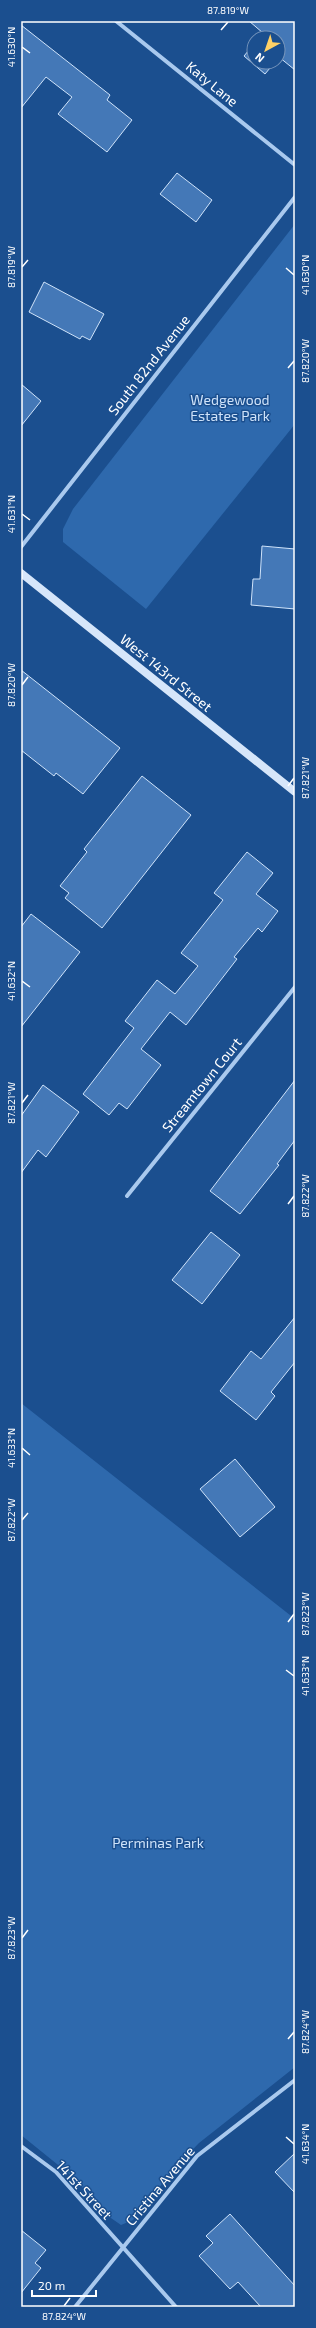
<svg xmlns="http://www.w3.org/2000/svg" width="316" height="2328" font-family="'Exo 2',sans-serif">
	<rect width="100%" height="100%" fill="#1b4f8f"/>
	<g fill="#2e69ad">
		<path d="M 295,224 L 295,424 L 146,609 L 63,542 L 63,529 L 73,509 Z"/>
		<path d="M 21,1403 L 295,1619 L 295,2067 L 199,2143 L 174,2169 L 133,2220 L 121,2225 L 108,2216 L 73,2177 L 21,2135 Z"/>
	</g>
	<g fill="#4478b7" stroke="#cfe3fa">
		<path d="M 249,21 L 295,21 L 295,70 L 279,57 L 278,58 L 278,38 L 259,38 L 263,33 Z"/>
		<path d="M 21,25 L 110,95 L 107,100 L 132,120 L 107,152 L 58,114 L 72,97 L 46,77 L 21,108 Z"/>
		<path d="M 254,44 L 254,62 L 275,62 L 265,74 L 244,56 Z"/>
		<path d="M 177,173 L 212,200 L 196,222 L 160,194 Z"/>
		<path d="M 44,282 L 104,314 L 90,340 L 82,336 L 80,339 L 29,312 Z"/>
		<path d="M 21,384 L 41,401 L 21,426 Z"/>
		<path d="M 262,546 L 295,549 L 295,609 L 251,605 L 253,579 L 260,579 Z"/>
		<path d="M 21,670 L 120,748 L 83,794 L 56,773 L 54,776 L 21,750 Z"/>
		<path d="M 142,776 L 191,815 L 102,928 L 65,898 L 69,893 L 60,886 L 87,852 L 84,849 Z"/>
		<path d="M 247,852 L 273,873 L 256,894 L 278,911 L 262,932 L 258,928 L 234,957 L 237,959 L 186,1025 L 170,1012 L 141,1049 L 161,1065 L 127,1109 L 119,1103 L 109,1115 L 83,1094 L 134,1028 L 125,1021 L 157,980 L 175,994 L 198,966 L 181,953 L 223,900 L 214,893 Z"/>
		<path d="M 31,914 L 80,952 L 21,1027 L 21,927 Z"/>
		<path d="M 295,1080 L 295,1140 L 277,1164 L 279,1165 L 240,1214 L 210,1191 Z"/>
		<path d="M 43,1085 L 79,1112 L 46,1157 L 38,1150 L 21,1173 L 21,1116 Z"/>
		<path d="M 211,1232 L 240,1255 L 202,1304 L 172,1280 Z"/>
		<path d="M 295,1317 L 295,1362 L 271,1392 L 275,1396 L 256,1420 L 220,1391 L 251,1351 L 261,1359 Z"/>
		<path d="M 235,1459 L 275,1507 L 240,1537 L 200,1489 Z"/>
		<path d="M 295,2153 L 295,2193 L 275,2172 Z"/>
		<path d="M 230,2214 L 295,2286 L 295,2307 L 261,2307 L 238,2282 L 230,2289 L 199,2256 L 213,2243 L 206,2236 Z"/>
		<path d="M 21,2230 L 46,2250 L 35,2263 L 41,2268 L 21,2293 Z"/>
	</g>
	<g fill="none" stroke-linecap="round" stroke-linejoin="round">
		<g stroke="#a9c9ee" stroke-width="4">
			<path d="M 116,21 L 295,165"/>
			<path d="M 21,547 L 295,197"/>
			<path d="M 127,1196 L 295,987"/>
			<path d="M 21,2146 L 56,2172 L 176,2307"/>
			<path d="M 75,2307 L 197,2156 L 295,2080"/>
		</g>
		<path stroke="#d6e6fa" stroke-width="8" d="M 21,573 L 295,792"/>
	</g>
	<path fill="none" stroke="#fff" stroke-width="1.5" d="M 221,30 L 228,22M 22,47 L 30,53M 22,267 L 28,260M 286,268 L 294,275M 288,368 L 294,361M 22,514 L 30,520M 22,685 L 28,677M 288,786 L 294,778M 22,981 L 30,987M 22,1103 L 28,1095M 288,1204 L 294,1196M 22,1448 L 30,1455M 22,1520 L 28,1513M 288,1622 L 294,1614M 286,1670 L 294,1676M 22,1938 L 28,1930M 288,2039 L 294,2032M 286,2137 L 294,2144M 64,2306 L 70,2298"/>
	<g text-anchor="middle" stroke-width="3" stroke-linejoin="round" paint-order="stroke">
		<g font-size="14" fill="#fff" stroke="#1b4f8f">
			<text transform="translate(212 84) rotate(39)" y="5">Katy Lane</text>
			<text transform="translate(149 365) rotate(-52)" y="5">South 82nd Avenue</text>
			<text transform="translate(166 673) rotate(39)" y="5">West 143rd Street</text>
			<text transform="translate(202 1085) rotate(-51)" y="5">Streamtown Court</text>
			<text transform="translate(160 2186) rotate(-50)" y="5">Cristina Avenue</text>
			<text transform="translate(84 2190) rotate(47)" y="5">141st Street</text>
		</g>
		<g font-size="14" fill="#cfe3fa" stroke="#1b4f8f">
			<text x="230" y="405">Wedgewood<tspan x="230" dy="16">Estates Park</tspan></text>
			<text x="158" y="1848">Perminas Park</text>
		</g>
	</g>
	<rect width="316" height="2328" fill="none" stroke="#1b4f8f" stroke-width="44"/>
	<g transform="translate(266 50) rotate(220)"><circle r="19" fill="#1b4f8f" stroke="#7695bc"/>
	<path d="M0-3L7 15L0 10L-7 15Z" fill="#ffd166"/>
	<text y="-6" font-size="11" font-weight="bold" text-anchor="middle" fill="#ffffff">N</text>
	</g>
	<path d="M32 2290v6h64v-6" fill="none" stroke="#ffffff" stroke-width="2"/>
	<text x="38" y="2290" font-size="12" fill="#ffffff" stroke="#1b4f8f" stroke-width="3" paint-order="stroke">20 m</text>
	<rect x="22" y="22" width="272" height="2284" fill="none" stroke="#fff" stroke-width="1.5"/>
	<g font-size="10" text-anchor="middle" fill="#fff">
		<text x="228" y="14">87.819°W</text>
		<text transform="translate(11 47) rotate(-90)" y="4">41.630°N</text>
		<text transform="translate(11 267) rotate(-90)" y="4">87.819°W</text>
		<text transform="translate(305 275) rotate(-90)" y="4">41.630°N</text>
		<text transform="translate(305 361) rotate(-90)" y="4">87.820°W</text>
		<text transform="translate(11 514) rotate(-90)" y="4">41.631°N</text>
		<text transform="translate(11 685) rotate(-90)" y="4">87.820°W</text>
		<text transform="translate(305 778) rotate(-90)" y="4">87.821°W</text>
		<text transform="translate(11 981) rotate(-90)" y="4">41.632°N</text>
		<text transform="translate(11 1103) rotate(-90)" y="4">87.821°W</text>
		<text transform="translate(305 1196) rotate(-90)" y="4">87.822°W</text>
		<text transform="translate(11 1448) rotate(-90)" y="4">41.633°N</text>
		<text transform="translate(11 1520) rotate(-90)" y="4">87.822°W</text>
		<text transform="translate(305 1614) rotate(-90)" y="4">87.823°W</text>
		<text transform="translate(305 1676) rotate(-90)" y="4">41.633°N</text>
		<text transform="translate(11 1938) rotate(-90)" y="4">87.823°W</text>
		<text transform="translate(305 2032) rotate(-90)" y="4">87.824°W</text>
		<text transform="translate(305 2144) rotate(-90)" y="4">41.634°N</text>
		<text x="64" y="2320">87.824°W</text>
	</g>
</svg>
